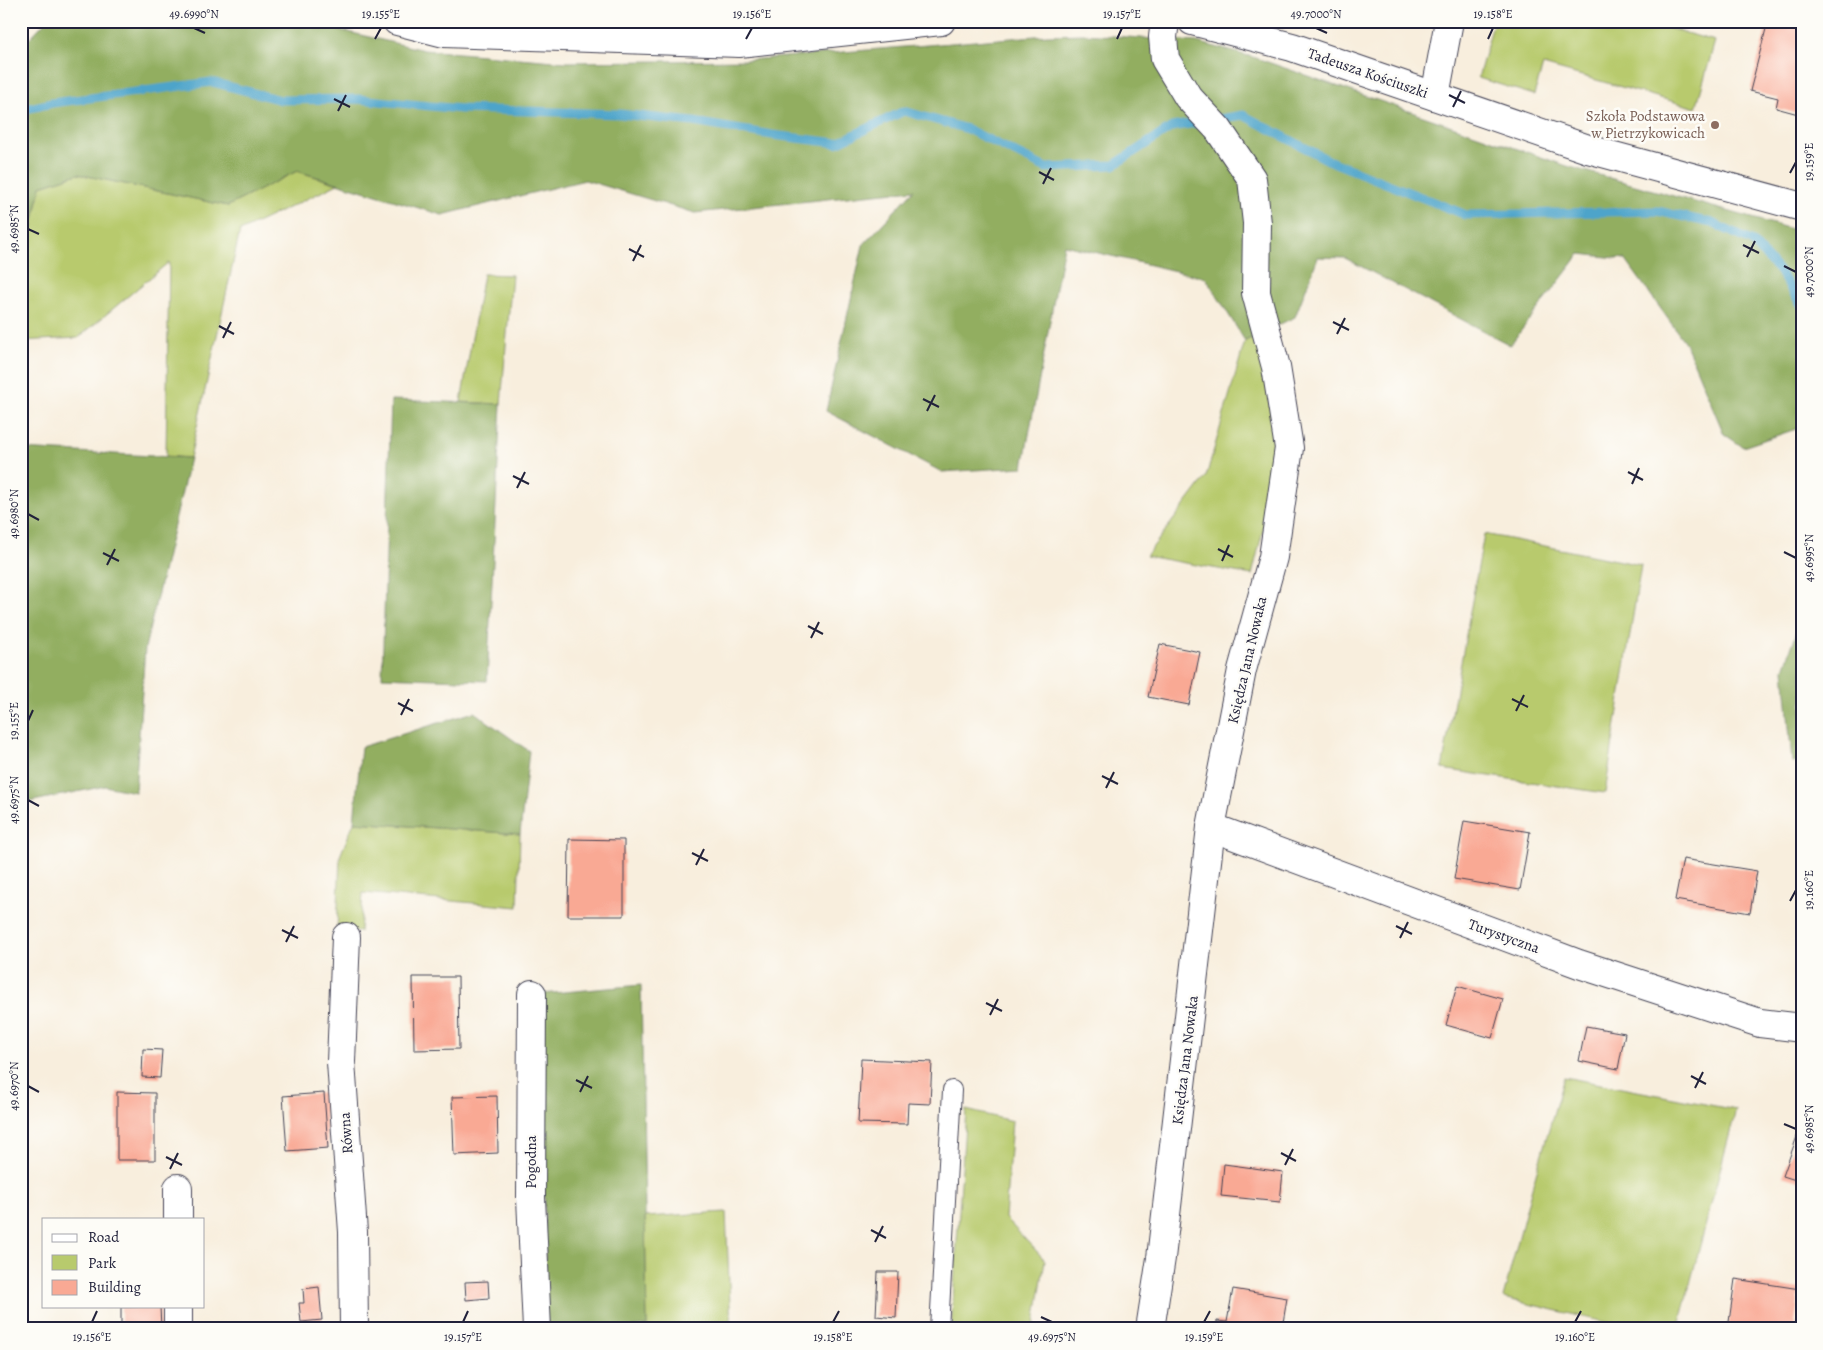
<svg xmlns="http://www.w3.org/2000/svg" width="1823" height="1350" font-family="Alegreya,serif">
	<rect width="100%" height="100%" fill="#fdfcf7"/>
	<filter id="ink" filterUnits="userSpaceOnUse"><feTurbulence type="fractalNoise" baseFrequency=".02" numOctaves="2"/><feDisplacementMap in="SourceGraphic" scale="10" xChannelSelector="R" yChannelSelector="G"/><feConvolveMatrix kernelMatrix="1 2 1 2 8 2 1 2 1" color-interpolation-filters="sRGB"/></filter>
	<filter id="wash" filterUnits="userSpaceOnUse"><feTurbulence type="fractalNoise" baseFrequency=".0096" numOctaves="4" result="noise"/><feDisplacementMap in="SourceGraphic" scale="20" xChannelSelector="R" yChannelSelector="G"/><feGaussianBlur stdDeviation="1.12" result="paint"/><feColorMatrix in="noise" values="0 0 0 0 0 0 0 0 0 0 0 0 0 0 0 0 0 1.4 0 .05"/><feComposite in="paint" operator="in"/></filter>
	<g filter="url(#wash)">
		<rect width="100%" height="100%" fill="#f8eedd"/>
		<g fill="#b8ca6d" stroke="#6d7654">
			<path d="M 1494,21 L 1642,21 L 1715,41 L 1696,108 L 1543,65 L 1534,95 L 1478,78 Z"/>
			<path d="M 297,171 L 338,184 L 240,231 L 190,458 L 166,456 L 169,262 L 78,338 L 21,341 L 21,282 L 41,186 L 78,174 L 228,206 Z"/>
			<path d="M 483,274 L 512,275 L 501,404 L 461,402 Z"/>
			<path d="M 1259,335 L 1275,438 L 1272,494 L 1252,575 L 1146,556 L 1206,477 L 1245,341 Z"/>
			<path d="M 1484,534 L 1641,565 L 1605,793 L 1442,769 Z"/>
			<path d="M 354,822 L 520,834 L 518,907 L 363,893 L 360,932 L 337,930 L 340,856 Z"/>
			<path d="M 1564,1077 L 1736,1110 L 1678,1329 L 1635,1329 L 1503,1298 L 1531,1191 Z"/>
			<path d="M 966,1110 L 1012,1121 L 1005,1218 L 1045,1260 L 1034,1329 L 951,1329 Z"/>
			<path d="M 726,1212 L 731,1329 L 647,1329 L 645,1217 Z"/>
		</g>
		<g fill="#92ae60" stroke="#5a684e">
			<path d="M 46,21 L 302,21 L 424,50 L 566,62 L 748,60 L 1047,35 L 1085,34 L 1197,42 L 1256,58 L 1567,166 L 1802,232 L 1802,427 L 1743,447 L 1724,434 L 1686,344 L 1625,259 L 1580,254 L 1510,345 L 1345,258 L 1318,257 L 1295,317 L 1245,341 L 1206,278 L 1064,245 L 1023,467 L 942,472 L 826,411 L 863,245 L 914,190 L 695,213 L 585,180 L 442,215 L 297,171 L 228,206 L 78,174 L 41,186 L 21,282 L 21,47 Z"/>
			<path d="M 391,400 L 501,404 L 487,681 L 382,677 Z"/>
			<path d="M 21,449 L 190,458 L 145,648 L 135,792 L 105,786 L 24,803 L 21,801 Z"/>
			<path d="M 1802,617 L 1802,764 L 1792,762 L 1784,669 Z"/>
			<path d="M 474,712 L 529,751 L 520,834 L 354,822 L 361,747 Z"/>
			<path d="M 641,985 L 647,1326 L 614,1329 L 546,1329 L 542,994 Z"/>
		</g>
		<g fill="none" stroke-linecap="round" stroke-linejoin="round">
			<path stroke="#4ea4ca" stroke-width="9" d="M 21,110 L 52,103 L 212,82 L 281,100 L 358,99 L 461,109 L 620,114 L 693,122 L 772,135 L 837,143 L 904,111 L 967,129 L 1046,168 L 1114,165 L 1172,127 L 1243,115 L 1330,161 L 1466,215 L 1657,211 L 1712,223 L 1751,241 L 1779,271 L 1802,306"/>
		</g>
		<g id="blocks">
			<g fill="#f9a994">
				<path d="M 1768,21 L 1802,21 L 1802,115 L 1776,108 L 1778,98 L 1750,91 Z"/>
				<path d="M 1160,644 L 1200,652 L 1189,705 L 1148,697 Z"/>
				<path d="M 1464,821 L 1530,832 L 1520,890 L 1454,879 Z"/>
				<path d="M 569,839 L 624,840 L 624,916 L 568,916 Z"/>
				<path d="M 1683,859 L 1757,871 L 1750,913 L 1675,900 Z"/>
				<path d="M 413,977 L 458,977 L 459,1049 L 414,1050 Z"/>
				<path d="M 1457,986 L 1503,999 L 1492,1038 L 1446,1025 Z"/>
				<path d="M 1586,1026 L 1625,1033 L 1618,1069 L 1579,1061 Z"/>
				<path d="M 143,1049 L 162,1050 L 160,1078 L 142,1077 Z"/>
				<path d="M 861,1059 L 932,1062 L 930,1104 L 908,1103 L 907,1124 L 858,1123 Z"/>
				<path d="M 117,1092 L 155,1093 L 155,1160 L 117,1160 Z"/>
				<path d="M 324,1093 L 328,1148 L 287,1151 L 283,1096 Z"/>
				<path d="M 497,1096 L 498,1153 L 454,1155 L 452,1097 Z"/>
				<path d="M 1800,1128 L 1802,1129 L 1802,1182 L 1783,1176 Z"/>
				<path d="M 1224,1164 L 1283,1172 L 1280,1202 L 1221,1196 Z"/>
				<path d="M 878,1272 L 898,1272 L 896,1318 L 876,1316 Z"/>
				<path d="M 1735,1279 L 1800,1289 L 1794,1329 L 1728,1329 Z"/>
				<path d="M 488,1281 L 489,1298 L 466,1300 L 465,1282 Z"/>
				<path d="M 319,1287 L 322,1320 L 301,1322 L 299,1303 L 304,1303 L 303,1289 Z"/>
				<path d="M 1233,1289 L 1287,1298 L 1282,1329 L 1216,1329 L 1217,1321 L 1227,1322 Z"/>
				<path d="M 160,1306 L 161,1329 L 121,1329 L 121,1307 Z"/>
			</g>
		</g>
	</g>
	<g filter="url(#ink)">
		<use href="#blocks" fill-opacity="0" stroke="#424153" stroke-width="1"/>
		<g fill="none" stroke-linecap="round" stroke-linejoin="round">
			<g stroke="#424153" stroke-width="20">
				<path id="service" d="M 939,1329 L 952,1090"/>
			</g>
			<g stroke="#424153" stroke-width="30">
				<g id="minor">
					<path d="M 1435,96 L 1449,21"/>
					<path d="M 1211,827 L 1579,964 L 1760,1023 L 1802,1028"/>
					<path d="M 346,937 L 341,1062 L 353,1232 L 354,1329"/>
					<path d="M 532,994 L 531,1198 L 537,1329"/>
					<path d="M 178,1188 L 178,1219"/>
					<path d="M 178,1306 L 178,1329"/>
					<path d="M 1150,1329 L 1161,1258 L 1211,827 L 1242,670 L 1273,557 L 1289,448 L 1276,367 L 1256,293 L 1257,223 L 1252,179 L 1218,129 L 1188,97 L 1165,59 L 1163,37 L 1165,21"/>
				</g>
			</g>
			<g stroke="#424153" stroke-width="30">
				<g id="tertiary">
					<path d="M 397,21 L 444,33 L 739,43 L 941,21"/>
					<path d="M 1192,21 L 1292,47 L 1588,149 L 1802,207"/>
				</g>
			</g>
			<use href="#service" stroke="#fff" stroke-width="18"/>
			<use href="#minor" stroke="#fff" stroke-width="28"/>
			<use href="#tertiary" stroke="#fff" stroke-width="28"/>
		</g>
	</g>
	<path fill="none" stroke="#22223b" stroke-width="2" d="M 194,28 L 205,33M 1316,28 L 1327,33M 375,39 L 381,28M 746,39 L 752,28M 1117,39 L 1122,28M 1488,39 L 1493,28M 1449,95 L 1465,103M 334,99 L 350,107M 1453,107 L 1461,91M 338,111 L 346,95M 1039,172 L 1054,180M 1790,173 L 1796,162M 1043,184 L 1051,168M 28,229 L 39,234M 1743,245 L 1759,253M 629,249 L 644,257M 1747,257 L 1755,241M 633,261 L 641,245M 1784,266 L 1796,272M 1333,322 L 1349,330M 219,326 L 234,334M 1337,334 L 1345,318M 223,338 L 231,322M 923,399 L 939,407M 927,411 L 935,395M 1628,472 L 1643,480M 513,476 L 529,484M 1632,484 L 1639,468M 517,488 L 525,472M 28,514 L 39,520M 1218,549 L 1233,557M 1784,552 L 1796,558M 103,553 L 119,561M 1222,561 L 1229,545M 107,565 L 115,549M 808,626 L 823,634M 811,638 L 819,622M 1512,699 L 1528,707M 398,703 L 413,711M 1516,711 L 1524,695M 401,715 L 409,699M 28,721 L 33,710M 1102,776 L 1118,784M 1106,788 L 1114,772M 28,800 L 39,806M 692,853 L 708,861M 696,865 L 704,849M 1790,901 L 1796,890M 1396,926 L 1412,934M 282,930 L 298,938M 1400,938 L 1408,922M 286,942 L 294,926M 986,1003 L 1002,1011M 990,1015 L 998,999M 1691,1076 L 1706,1084M 576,1080 L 592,1088M 28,1086 L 39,1092M 1695,1088 L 1703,1072M 580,1092 L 588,1076M 1784,1124 L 1796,1129M 1281,1153 L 1296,1161M 166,1157 L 182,1165M 1285,1165 L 1293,1149M 170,1169 L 178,1153M 871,1230 L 886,1238M 875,1242 L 883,1226M 1041,1317 L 1052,1322M 92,1322 L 97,1311M 463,1322 L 468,1311M 833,1322 L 839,1311M 1204,1322 L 1210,1311M 1575,1322 L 1581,1311"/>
	<circle fill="#8d6e63" stroke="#fdfcf7" stroke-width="2" cx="1715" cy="125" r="5"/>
	<g text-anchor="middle" stroke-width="5" stroke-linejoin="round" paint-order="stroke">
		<g font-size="15" fill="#22223b" stroke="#fdfcf7">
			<text transform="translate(1368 73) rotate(19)" y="5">Tadeusza Kościuszki</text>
			<text transform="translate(1247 660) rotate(-77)" y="5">Księdza Jana Nowaka</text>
			<text transform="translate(1504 936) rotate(20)" y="5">Turystyczna</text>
			<text transform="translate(1185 1060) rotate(-83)" y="5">Księdza Jana Nowaka</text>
			<text transform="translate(346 1133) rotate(-94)" y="5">Równa</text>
			<text transform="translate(531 1162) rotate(-90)" y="5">Pogodna</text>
		</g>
		<g font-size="15" fill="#785e54" stroke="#fdfcf7" text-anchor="end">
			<text x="1705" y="121">Szkoła Podstawowa<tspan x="1705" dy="17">w Pietrzykowicach</tspan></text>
		</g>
	</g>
	<rect width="1823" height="1350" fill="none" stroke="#fdfcf7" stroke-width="55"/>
	<rect x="42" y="1218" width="162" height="90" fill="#fdfcf7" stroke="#a5a5ac"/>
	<rect x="52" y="1234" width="25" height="8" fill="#ffffff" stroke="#a5a5ac"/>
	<text x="88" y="1242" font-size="15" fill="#22223b">Road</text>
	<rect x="52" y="1255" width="25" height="15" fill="#b8ca6d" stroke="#a5a5ac"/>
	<text x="88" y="1268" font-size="15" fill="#22223b">Park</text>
	<rect x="52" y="1280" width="25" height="15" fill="#f9a994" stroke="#a5a5ac"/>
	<text x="88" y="1292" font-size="15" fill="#22223b">Building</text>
	<rect x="28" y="28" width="1768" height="1294" fill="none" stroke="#22223b" stroke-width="2"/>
	<g font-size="12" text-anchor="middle" fill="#22223b">
		<text x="194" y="18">49.6990°N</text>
		<text x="381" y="18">19.155°E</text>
		<text x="752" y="18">19.156°E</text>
		<text x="1122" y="18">19.157°E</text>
		<text x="1316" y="18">49.7000°N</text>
		<text x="1493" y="18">19.158°E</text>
		<text transform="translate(1809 162) rotate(-90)" y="4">19.159°E</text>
		<text transform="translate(14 229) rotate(-90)" y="4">49.6985°N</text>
		<text transform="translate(1809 272) rotate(-90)" y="4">49.7000°N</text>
		<text transform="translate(14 514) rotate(-90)" y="4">49.6980°N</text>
		<text transform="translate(1809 558) rotate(-90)" y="4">49.6995°N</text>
		<text transform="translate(14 721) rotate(-90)" y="4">19.155°E</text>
		<text transform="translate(14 800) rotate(-90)" y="4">49.6975°N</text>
		<text transform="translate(1809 890) rotate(-90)" y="4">19.160°E</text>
		<text transform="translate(14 1086) rotate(-90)" y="4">49.6970°N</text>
		<text transform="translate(1809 1129) rotate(-90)" y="4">49.6985°N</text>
		<text x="92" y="1341">19.156°E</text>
		<text x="463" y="1341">19.157°E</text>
		<text x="833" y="1341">19.158°E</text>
		<text x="1052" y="1341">49.6975°N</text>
		<text x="1204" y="1341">19.159°E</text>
		<text x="1575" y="1341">19.160°E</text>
	</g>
</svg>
